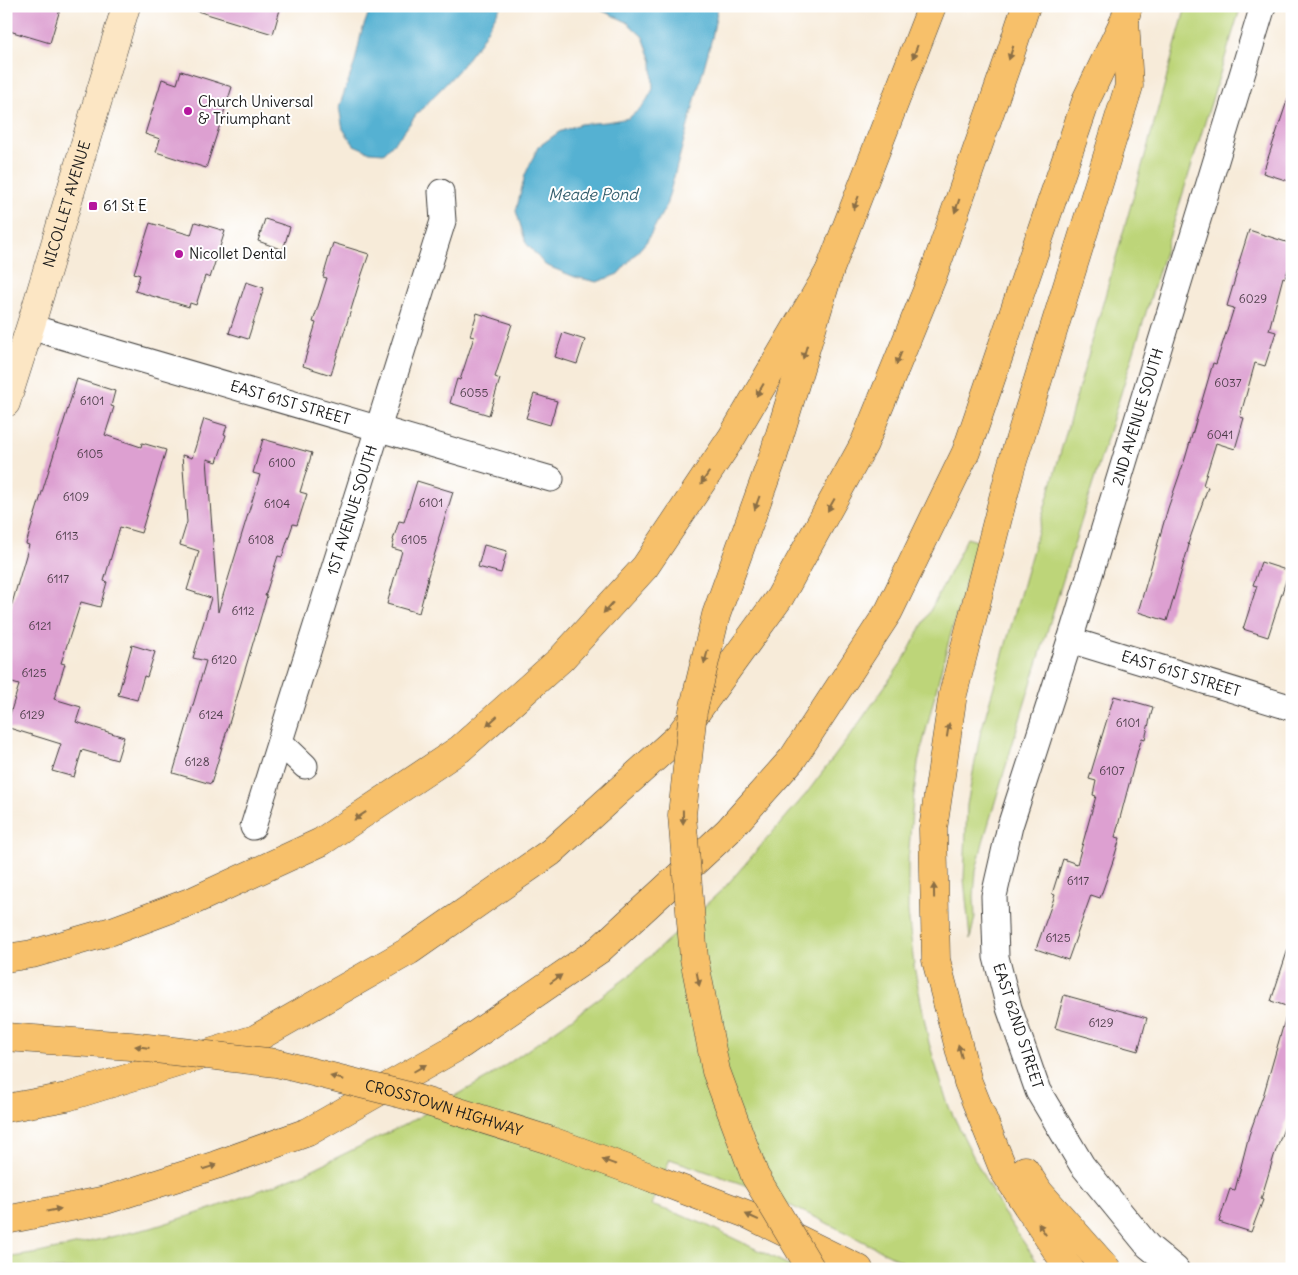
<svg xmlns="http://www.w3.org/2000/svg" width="1298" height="1275" font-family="Delius,sans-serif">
	<rect width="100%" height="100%" fill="#fff"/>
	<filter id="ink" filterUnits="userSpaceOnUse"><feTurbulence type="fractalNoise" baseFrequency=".02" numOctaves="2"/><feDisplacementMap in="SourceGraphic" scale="10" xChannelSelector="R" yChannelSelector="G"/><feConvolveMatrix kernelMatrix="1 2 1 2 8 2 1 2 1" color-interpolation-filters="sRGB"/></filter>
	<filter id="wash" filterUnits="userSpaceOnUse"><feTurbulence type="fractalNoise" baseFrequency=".0096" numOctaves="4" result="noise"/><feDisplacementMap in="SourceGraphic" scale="20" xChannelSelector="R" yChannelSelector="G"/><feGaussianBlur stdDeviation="1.12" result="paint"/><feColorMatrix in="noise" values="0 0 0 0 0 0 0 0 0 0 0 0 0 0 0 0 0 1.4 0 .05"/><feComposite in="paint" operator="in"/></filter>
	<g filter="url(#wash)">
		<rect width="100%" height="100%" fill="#f7ebd9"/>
		<g fill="#bdd579" stroke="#6c784a">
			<path d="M 1186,6 L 1241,6 L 1024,706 L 983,842 L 976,871 L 974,896 L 975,917 L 970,939 L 964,879 L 967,805 L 980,735 L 1148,145 Z"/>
			<path d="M 967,538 L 977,541 L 943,662 L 918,763 L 912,811 L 908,862 L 908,912 L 914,966 L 929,1043 L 948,1105 L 975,1160 L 1003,1212 L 1042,1269 L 917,1269 L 819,1219 L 748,1186 L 670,1159 L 651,1205 L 678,1214 L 706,1225 L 797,1269 L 6,1269 L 6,1258 L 39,1253 L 151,1228 L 208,1210 L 261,1190 L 307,1172 L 406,1124 L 489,1077 L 563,1025 L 630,975 L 725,887 L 806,794 L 852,733 L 904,659 L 937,598 Z"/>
		</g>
		<g fill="#54b1d2" stroke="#386677">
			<path d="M 371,6 L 501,6 L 480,42 L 457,72 L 416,115 L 403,133 L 384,153 L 370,152 L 354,145 L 343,129 L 339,107 L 355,62 L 361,34 Z"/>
			<path d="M 592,6 L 718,6 L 712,38 L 666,206 L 647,241 L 618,274 L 597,282 L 575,277 L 545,265 L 526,243 L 516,211 L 525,175 L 538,147 L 559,132 L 580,124 L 606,122 L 629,118 L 644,105 L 653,89 L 652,61 L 643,37 L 627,22 Z"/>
		</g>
		<g id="blocks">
			<g fill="#dda0d1">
				<path d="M 6,6 L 61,6 L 50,43 L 6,30 Z"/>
				<path d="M 198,6 L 281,6 L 273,34 L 197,11 Z"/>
				<path d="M 181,71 L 232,87 L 206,168 L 156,152 L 160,139 L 145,134 L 162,79 L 177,84 Z"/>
				<path d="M 1288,98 L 1292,98 L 1292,182 L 1263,173 Z"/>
				<path d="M 265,219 L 290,227 L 283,250 L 258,241 Z"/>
				<path d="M 195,222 L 225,231 L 210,278 L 205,276 L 196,305 L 190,303 L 189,307 L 135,291 L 140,275 L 134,273 L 150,223 L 191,235 Z"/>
				<path d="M 1249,230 L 1292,244 L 1292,259 L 1285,278 L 1283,277 L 1269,330 L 1276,332 L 1265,366 L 1255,363 L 1240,417 L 1244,418 L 1235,449 L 1216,443 L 1203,485 L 1208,487 L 1188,544 L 1189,545 L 1167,621 L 1138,612 L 1168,508 L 1185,459 L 1213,363 L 1216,364 L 1234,308 L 1227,306 L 1240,262 L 1239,262 Z"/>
				<path d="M 333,243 L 369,254 L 361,277 L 331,375 L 303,366 L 316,323 L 313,322 L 327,278 L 323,277 Z"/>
				<path d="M 246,282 L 264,288 L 248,339 L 229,333 Z"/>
				<path d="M 477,313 L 512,324 L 495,377 L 500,379 L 489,415 L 450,403 L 457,379 L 460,380 L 474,337 L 470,336 Z"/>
				<path d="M 563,333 L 585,340 L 577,364 L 555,357 Z"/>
				<path d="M 77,379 L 115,391 L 111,406 L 114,407 L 105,435 L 141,447 L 142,443 L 166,450 L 141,533 L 120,527 L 104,581 L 107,582 L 100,607 L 81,602 L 61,663 L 65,664 L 54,699 L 81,707 L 76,722 L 124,737 L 117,760 L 82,750 L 74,777 L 52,771 L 61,744 L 6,727 L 19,685 L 6,681 L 6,617 L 9,606 L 11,607 L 29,545 L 26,544 Z"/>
				<path d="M 534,394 L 557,401 L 550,425 L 526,418 Z"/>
				<path d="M 204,419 L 227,426 L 224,434 L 226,435 L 217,462 L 207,459 L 218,612 L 260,475 L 253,473 L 263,439 L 312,453 L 300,492 L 307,494 L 297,525 L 293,524 L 282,557 L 278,556 L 265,596 L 267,596 L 211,784 L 173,773 L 206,661 L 193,658 L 211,598 L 187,590 L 199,551 L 180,545 L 187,522 L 182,455 L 192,458 Z"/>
				<path d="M 417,481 L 453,492 L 438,540 L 439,540 L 427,579 L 428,579 L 419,613 L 387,604 L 402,551 L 392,548 L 394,541 L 393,540 L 399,521 L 404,522 Z"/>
				<path d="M 484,545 L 507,551 L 501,573 L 478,567 Z"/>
				<path d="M 1261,562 L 1289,571 L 1268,637 L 1243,629 L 1257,586 L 1253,585 Z"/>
				<path d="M 132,645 L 155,652 L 147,677 L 144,676 L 137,700 L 118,695 Z"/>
				<path d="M 1114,696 L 1153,707 L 1145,739 L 1142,738 L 1138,750 L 1115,837 L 1120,838 L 1113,861 L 1100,898 L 1091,895 L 1068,960 L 1036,949 L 1055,895 L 1052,894 L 1063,859 L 1077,864 L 1096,796 L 1093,795 L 1096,781 L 1089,779 Z"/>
				<path d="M 1288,949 L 1292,950 L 1292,1008 L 1271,1001 Z"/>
				<path d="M 1064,995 L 1147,1018 L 1138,1051 L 1055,1028 Z"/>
				<path d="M 1286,1016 L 1292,1016 L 1292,1106 L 1274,1156 L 1261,1199 L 1263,1200 L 1251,1232 L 1219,1222 L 1230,1189 L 1235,1190 L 1249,1135 L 1264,1093 Z"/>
			</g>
		</g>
	</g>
	<g filter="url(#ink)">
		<use href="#blocks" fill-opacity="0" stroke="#3d3b38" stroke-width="1"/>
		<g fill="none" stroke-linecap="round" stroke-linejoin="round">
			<g stroke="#3d3b38" stroke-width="27">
				<g id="minor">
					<path id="s1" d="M 30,327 L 551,479"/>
					<path id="s2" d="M 1070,640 L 1292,708"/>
					<path d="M 280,742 L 305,766"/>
					<path id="s3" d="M 253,827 L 443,221 L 441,192"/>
					<path id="s4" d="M 1176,1269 L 1148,1246 L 1082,1165 L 1038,1091 L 1009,1008 L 996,957 L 994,896 L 1010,826 L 1070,640 L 1263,6"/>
				</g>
			</g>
			<g stroke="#3d3b38" stroke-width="29">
				<g id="secondary">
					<path id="s5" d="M 6,403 L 32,321 L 126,6"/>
				</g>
			</g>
			<g stroke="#3d3b38" stroke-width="29">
				<g id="motorway">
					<path d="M 773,457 L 829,272 L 932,6"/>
					<path d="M 6,958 L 32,954 L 112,931 L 195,900 L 321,842 L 460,749 L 561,659 L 645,567 L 732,437 L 829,272"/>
					<path d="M 6,1108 L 67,1097 L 255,1039 L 409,951 L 551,852 L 679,736 L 780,597 L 864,444 L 932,278 L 1010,55 L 1026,6"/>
					<path d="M 1025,1170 L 1039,1192 L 1107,1269"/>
					<path d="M 655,1179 L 749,1215 L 859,1269"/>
					<path d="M 6,1220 L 106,1200 L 216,1165 L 308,1132 L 459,1046 L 599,950 L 728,831 L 793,758 L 889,611 L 966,452 L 1087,98 L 1125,19 L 1128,6"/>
					<path d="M 1070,1269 L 1065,1263 L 1004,1171 L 968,1082 L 936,960 L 933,829 L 953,694 L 1011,467 L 1129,86 L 1125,20"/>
				</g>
			</g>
			<use href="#minor" stroke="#fff" stroke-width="25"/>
			<use href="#secondary" stroke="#fce6c4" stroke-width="28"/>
			<use href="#motorway" stroke="#f7c06b" stroke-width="28"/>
			<g stroke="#3d3b38" stroke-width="29" stroke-linecap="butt">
				<g id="motorway-bridge">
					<path d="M 773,457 L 716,615 L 693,711 L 682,815 L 694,958 L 716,1071 L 755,1176 L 811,1269"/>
					<path id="s6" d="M 6,1037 L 130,1046 L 276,1063 L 405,1095 L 549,1140 L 655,1179"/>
				</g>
			</g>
			<use href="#motorway-bridge" stroke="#f7c06b" stroke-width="28"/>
		</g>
		<defs><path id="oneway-solid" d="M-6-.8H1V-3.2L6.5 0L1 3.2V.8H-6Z" transform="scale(1.25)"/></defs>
		<g fill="#8a6e44">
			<use href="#oneway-solid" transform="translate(915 52) rotate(111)"/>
			<use href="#oneway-solid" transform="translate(1011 53) rotate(108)"/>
			<use href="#oneway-solid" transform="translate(856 203) rotate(111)"/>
			<use href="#oneway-solid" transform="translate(957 206) rotate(109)"/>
			<use href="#oneway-solid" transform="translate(805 352) rotate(107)"/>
			<use href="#oneway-solid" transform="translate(899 358) rotate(112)"/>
			<use href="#oneway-solid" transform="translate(760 390) rotate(120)"/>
			<use href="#oneway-solid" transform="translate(705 478) rotate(124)"/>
			<use href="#oneway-solid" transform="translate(757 503) rotate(110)"/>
			<use href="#oneway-solid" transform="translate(831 505) rotate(119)"/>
			<use href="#oneway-solid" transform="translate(608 608) rotate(132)"/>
			<use href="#oneway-solid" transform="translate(706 657) rotate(104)"/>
			<use href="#oneway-solid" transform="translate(492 721) rotate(138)"/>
			<use href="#oneway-solid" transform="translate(948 730) rotate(-81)"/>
			<use href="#oneway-solid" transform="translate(360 816) rotate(146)"/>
			<use href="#oneway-solid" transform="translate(683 817) rotate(89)"/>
			<use href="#oneway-solid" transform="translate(934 891) rotate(-91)"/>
			<use href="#oneway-solid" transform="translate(556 979) rotate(-35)"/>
			<use href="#oneway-solid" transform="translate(698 979) rotate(79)"/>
			<use href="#oneway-solid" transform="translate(142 1047) rotate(-173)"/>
			<use href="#oneway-solid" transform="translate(960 1051) rotate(-105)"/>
			<use href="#oneway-solid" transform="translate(420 1068) rotate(-30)"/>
			<use href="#oneway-solid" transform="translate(337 1078) rotate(-166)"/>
			<use href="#oneway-solid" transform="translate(609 1162) rotate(-160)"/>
			<use href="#oneway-solid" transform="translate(210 1167) rotate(-18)"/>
			<use href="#oneway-solid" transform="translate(54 1210) rotate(-11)"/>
			<use href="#oneway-solid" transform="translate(752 1217) rotate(-156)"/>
			<use href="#oneway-solid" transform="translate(1042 1229) rotate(-123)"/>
		</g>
	</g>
	<g fill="#b5179e" stroke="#fff" stroke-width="2">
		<circle cx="188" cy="111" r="5"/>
		<rect x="88" y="201" width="10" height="10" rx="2.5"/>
		<circle cx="179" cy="254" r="5"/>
	</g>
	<g text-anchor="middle" stroke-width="4" stroke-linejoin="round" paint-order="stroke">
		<g font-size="12" fill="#4c3d49">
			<text x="1253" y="303">6029</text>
			<text x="1228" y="387">6037</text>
			<text x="474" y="397">6055</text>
			<text x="92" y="405">6101</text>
			<text x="1220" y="439">6041</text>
			<text x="90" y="458">6105</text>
			<text x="282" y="467">6100</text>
			<text x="76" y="501">6109</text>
			<text x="431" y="507">6101</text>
			<text x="277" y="508">6104</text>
			<text x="67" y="540">6113</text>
			<text x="261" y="544">6108</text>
			<text x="414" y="544">6105</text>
			<text x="58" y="583">6117</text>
			<text x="243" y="615">6112</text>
			<text x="40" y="630">6121</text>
			<text x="224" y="664">6120</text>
			<text x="34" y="677">6125</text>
			<text x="32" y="719">6129</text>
			<text x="211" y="719">6124</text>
			<text x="1128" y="727">6101</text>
			<text x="197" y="766">6128</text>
			<text x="1112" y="775">6107</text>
			<text x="1078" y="885">6117</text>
			<text x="1058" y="942">6125</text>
			<text x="1101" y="1027">6129</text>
		</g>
		<g font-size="15" fill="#1c1c1c" stroke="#fff" text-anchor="start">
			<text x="198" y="107">Church Universal<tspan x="198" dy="17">&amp; Triumphant</tspan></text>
			<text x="103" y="211">61 St E</text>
			<text x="189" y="259">Nicollet Dental</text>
		</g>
		<g font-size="15" fill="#1c1c1c" stroke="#fff">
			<text dy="5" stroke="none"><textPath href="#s5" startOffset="208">NICOLLET AVENUE</textPath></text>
			<text dy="5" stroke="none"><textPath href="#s1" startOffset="271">EAST 61ST STREET</textPath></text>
			<text dy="5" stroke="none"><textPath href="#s4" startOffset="929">2ND AVENUE SOUTH</textPath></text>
			<text dy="5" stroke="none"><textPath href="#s3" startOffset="332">1ST AVENUE SOUTH</textPath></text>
			<text dy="5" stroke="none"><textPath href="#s2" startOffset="116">EAST 61ST STREET</textPath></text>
			<text transform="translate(1018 1026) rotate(72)" y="5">EAST 62ND STREET</text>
			<text dy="5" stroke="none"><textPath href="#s6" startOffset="445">CROSSTOWN HIGHWAY</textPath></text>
		</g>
		<g font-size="16" font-style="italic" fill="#355f6e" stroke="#fff">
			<text x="593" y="200">Meade Pond</text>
		</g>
	</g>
	<rect width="1298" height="1275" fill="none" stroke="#fff" stroke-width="25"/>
</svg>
